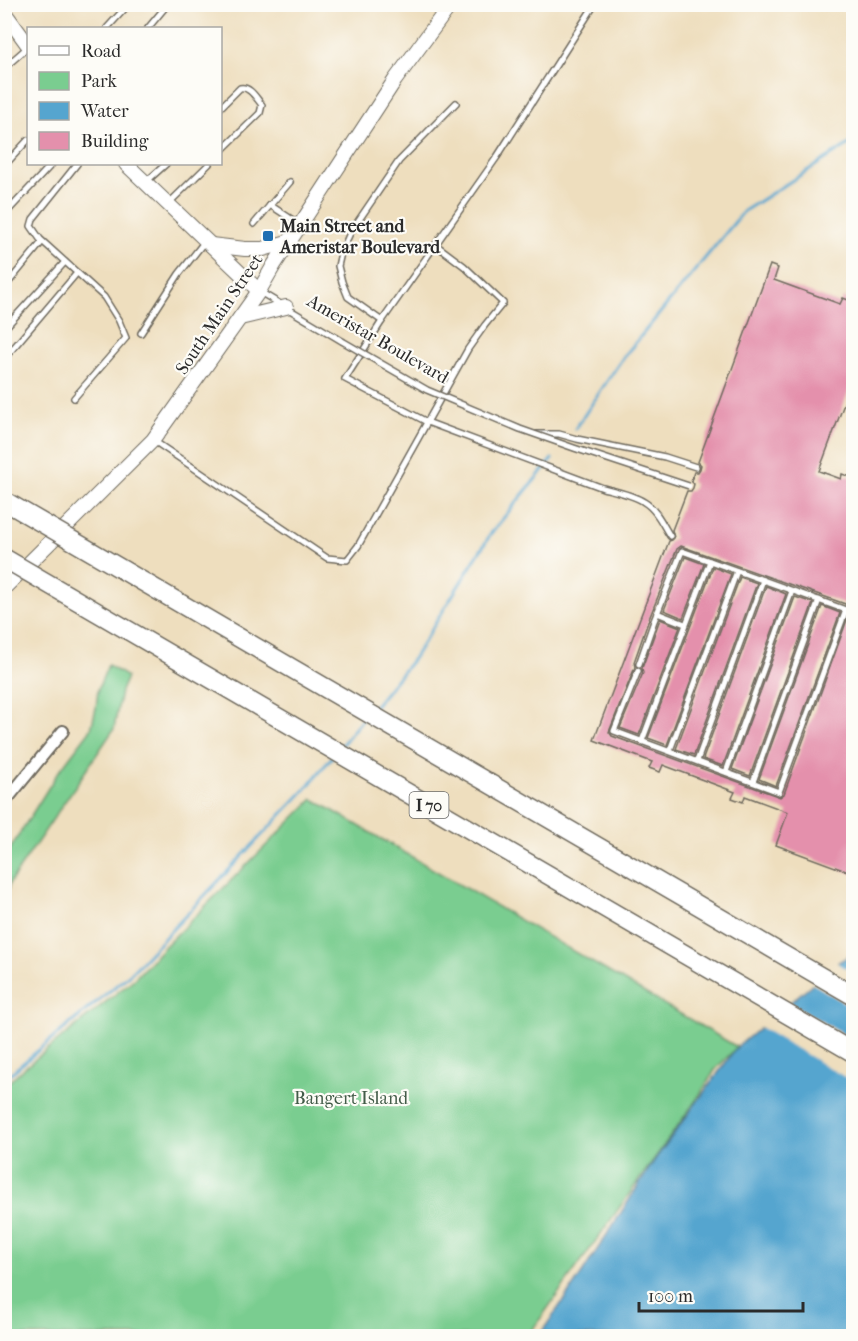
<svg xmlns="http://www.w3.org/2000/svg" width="858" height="1341" font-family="'IM FELL French Canon',serif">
	<rect width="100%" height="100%" fill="#fdfcf7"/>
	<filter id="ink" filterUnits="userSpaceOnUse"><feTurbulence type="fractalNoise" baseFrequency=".0167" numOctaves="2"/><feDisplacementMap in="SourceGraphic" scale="12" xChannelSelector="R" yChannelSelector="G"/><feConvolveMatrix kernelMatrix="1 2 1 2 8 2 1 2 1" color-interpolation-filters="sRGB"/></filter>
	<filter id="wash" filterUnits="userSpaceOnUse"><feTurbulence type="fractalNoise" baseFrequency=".008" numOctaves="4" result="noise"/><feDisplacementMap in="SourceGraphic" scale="24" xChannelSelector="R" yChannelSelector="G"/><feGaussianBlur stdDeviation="1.35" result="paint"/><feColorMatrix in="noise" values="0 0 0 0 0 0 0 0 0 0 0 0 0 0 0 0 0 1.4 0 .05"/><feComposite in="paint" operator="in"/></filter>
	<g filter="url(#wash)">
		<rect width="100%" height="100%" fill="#eedebe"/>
		<g fill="#7acd90" stroke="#527c5e" stroke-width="1.5">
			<path d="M 108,665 L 127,677 L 121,691 L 114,729 L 9,884 L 5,905 L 5,857 L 57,774 L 91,729 L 96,708 L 98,689 Z"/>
			<path d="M 313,799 L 737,1047 L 715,1070 L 699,1096 L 528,1336 L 5,1336 L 5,1086 L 17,1074 L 134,979 L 165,946 Z"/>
		</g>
		<path fill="#55a5cf" stroke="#40687d" stroke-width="1.5" d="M 853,953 L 853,1336 L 539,1336 L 581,1275 L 654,1161 L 737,1047 L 837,963 Z"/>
		<g fill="#eedebe">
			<path d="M 834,961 L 853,972 L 853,1008 L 810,982 Z"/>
			<path d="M 787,1001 L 853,1040 L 853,1082 L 758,1026 Z"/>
		</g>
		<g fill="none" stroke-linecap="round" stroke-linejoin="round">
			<g stroke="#55a5cf" stroke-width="3">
				<path d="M 575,429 L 622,359 L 744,211 L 854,141"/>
				<path d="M 373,708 L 413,659 L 492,532 L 552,459"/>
				<path d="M 340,747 L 364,717"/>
				<path d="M 4,1079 L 130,974 L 303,792 L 332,757"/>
			</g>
		</g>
		<g id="blocks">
			<g fill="#e490ac" fill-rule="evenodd">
				<path d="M 770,265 L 778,268 L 774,280 L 840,304 L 843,298 L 854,302 L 854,377 L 819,471 L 841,479 L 842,474 L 854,478 L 854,874 L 776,845 L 788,812 L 745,796 L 743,802 L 732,798 L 735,792 L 663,765 L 660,772 L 649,768 L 652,762 L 594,740 L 669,541 L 672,540 L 674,538 L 672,530 L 687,491 L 691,491 L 693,488 L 694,484 L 691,481 L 694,472 L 698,472 L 700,469 L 701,465 L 698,462 ZM 681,546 L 820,595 L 848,605 L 851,609 L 784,794 L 780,797 L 612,736 L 609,732 L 635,667 L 634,662 L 649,619 L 677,549 Z"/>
				<path d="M 685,557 L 704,564 L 683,618 L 664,610 Z"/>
				<path d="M 713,567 L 731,574 L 667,745 L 648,738 Z"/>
				<path d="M 740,577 L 757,583 L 694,755 L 676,749 Z"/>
				<path d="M 766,586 L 786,594 L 723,766 L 703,759 Z"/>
				<path d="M 795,597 L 813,603 L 750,776 L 732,769 Z"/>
				<path d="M 822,606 L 840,613 L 776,786 L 759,779 Z"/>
				<path d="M 660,619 L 680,627 L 639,735 L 620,728 L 643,673 L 642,668 Z"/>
			</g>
		</g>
	</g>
	<g filter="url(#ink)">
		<use href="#blocks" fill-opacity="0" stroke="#6f6a5e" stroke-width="1.5"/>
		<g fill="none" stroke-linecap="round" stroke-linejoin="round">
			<g stroke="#6f6a5e" stroke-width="8">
				<g id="lane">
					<path d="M 595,4 L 497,157 L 382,321 L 345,379 L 427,422 L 603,488 C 615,491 634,495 644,502 C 656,509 663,525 670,536"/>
					<path d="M 107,28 L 129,4"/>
					<path d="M 148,28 L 168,4"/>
					<path d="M 4,68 L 28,47"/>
					<path d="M 220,108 L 240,88 C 250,86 256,98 262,105 L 260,113 L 220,152"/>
					<path d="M 4,166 L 28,140"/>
					<path d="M 147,181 L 166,164"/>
					<path d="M 169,203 L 209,164"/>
					<path d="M 270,205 L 299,224"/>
					<path d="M 4,211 L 7,212 L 52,164"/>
					<path d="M 254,224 L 290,182"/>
					<path d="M 4,288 L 42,242"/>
					<path d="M 260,292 L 342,341"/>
					<path d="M 382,321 L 348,297 L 342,282 L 338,266 L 341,253 L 350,233 L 399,161 L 456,103"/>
					<path d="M 4,329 L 65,262"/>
					<path d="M 141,333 L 179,274 L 205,241"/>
					<path d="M 4,359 L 77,273"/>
					<path d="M 74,398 L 126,338 L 119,321 L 104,297 L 40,239 L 31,226 L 33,219 L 77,164"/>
					<path d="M 537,434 L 559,434 L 577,439 L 665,457 L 696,467"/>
					<path d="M 154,441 L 327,558 L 347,560 L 358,546 L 468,349 L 485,325 L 503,303 L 464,266 L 436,245"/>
					<path d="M 657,613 L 685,624"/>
					<path d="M 638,671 L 614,731 L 779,792 L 846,610 L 682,551 L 654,621 L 639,664"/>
					<path d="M 642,741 L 710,561"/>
					<path d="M 670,750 L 737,571"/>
					<path d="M 697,761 L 763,580"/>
					<path d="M 726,772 L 792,591"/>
					<path d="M 753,782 L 819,600"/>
				</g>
			</g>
			<g stroke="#6f6a5e" stroke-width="14">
				<path id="street" d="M 4,803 L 63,731"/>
			</g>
			<g stroke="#6f6a5e" stroke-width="16">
				<g id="secondary">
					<path d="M 4,12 L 28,45"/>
					<path d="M 126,164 L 259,291"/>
					<path d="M 211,245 L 245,249 L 263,249 L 291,241"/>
					<path d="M 240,318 L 286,307"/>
					<path d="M 4,588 L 153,440 L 259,291 L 274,265 L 395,80 L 451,4"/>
				</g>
			</g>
			<use href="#lane" stroke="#fff" stroke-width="5"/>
			<use href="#street" stroke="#fff" stroke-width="10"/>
			<use href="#secondary" stroke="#fff" stroke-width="14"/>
			<g stroke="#6f6a5e" stroke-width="8" stroke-linecap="butt">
				<path id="lane-bridge" d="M 342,341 L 427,390 L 520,429 L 574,448 L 689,486"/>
			</g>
			<g stroke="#6f6a5e" stroke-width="21" stroke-linecap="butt">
				<g id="highway-bridge">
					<path d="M 8,503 L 854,996"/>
					<path d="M 4,558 L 854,1053"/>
				</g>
			</g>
			<use href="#lane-bridge" stroke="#fff" stroke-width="5"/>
			<use href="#highway-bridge" stroke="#fff" stroke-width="18"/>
		</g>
	</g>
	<rect fill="#1f6fb2" stroke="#fdfcf7" stroke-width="2" x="262" y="230" width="12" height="12" rx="3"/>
	<g text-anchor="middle" stroke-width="4.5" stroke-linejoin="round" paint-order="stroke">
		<rect fill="#fdfcf7" stroke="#6a6a68" stroke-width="1.5" x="409.5" y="792" width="39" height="26" rx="4.5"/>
		<g font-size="16" font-weight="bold" fill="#2b2b2b">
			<text x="429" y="811">I 70</text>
		</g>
		<g font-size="18" font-weight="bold" fill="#2b2b2b" stroke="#fdfcf7" text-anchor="start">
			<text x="280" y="232">Main Street and<tspan x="280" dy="21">Ameristar Boulevard</tspan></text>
		</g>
		<g font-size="18" fill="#2b2b2b" stroke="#fdfcf7">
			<text transform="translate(219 314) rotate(-56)" y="6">South Main Street</text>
			<text transform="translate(378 339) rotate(30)" y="6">Ameristar Boulevard</text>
		</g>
		<g font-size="18" fill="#435c49" stroke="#fdfcf7">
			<text x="351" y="1104">Bangert Island</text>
		</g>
	</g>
	<rect width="858" height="1341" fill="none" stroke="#fdfcf7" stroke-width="24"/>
	<rect x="27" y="27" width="195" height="138" fill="#fdfcf7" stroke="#a9a8a5" stroke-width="1.5"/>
	<rect x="39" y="46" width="30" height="9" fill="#ffffff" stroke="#a9a8a5" stroke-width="1.5"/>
	<text x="81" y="57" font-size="18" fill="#2b2b2b">Road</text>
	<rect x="39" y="72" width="30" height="18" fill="#7acd90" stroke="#a9a8a5" stroke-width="1.5"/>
	<text x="81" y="87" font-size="18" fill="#2b2b2b">Park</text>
	<rect x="39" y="102" width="30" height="18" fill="#55a5cf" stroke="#a9a8a5" stroke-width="1.5"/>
	<text x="81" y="117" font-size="18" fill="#2b2b2b">Water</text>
	<rect x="39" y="132" width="30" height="18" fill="#e490ac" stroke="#a9a8a5" stroke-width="1.5"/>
	<text x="81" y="147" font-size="18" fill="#2b2b2b">Building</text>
	<path d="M639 1302v9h164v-9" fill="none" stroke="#2b2b2b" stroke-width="3"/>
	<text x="648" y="1302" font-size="18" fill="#2b2b2b" stroke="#fdfcf7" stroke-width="4.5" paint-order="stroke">100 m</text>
</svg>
